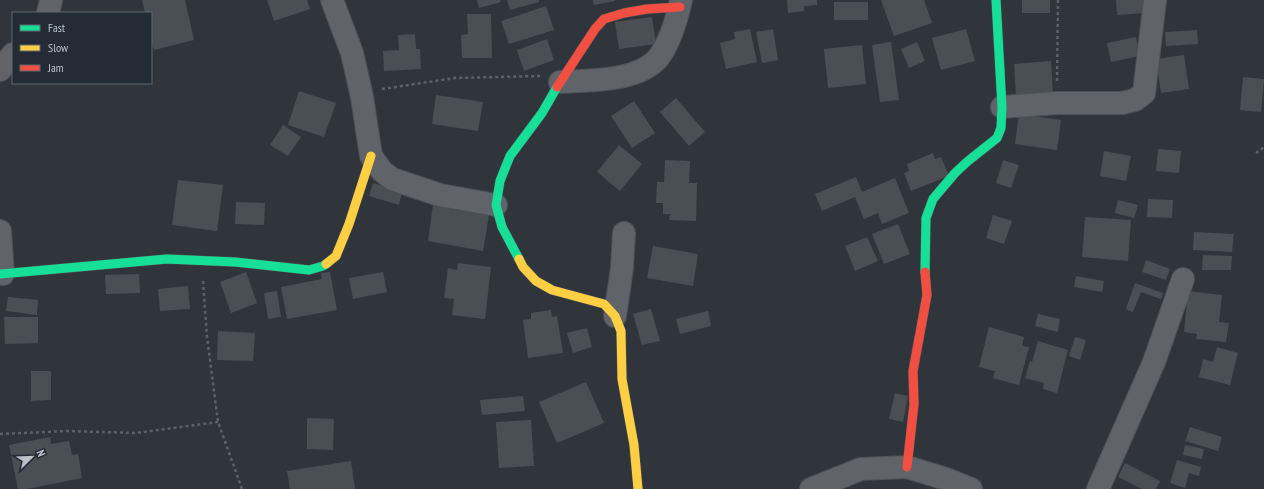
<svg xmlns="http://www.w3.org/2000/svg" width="1264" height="489" font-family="'PT Sans Narrow',sans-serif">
	<rect width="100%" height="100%" fill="#30353b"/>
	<g fill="#4a4f54">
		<path d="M 142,0 L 185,0 L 194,40 L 154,50 L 151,37 L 151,13 L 145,13 Z"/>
		<path d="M 267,0 L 307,0 L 310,9 L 274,21 Z"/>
		<path d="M 477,0 L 500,0 L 501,2 L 479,8 Z"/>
		<path d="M 507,0 L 539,0 L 539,2 L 510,10 Z"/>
		<path d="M 593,0 L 615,0 L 615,1 L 594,5 Z"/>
		<path d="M 787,0 L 817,0 L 817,5 L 804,6 L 804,11 L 788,13 Z"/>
		<path d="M 881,0 L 924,0 L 932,23 L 894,36 Z"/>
		<rect x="1022" y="0" width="28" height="13"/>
		<path d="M 1116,0 L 1145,0 L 1146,13 L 1117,15 Z"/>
		<rect x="834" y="2" width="34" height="18"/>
		<path d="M 546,6 L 554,30 L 509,44 L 501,21 Z"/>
		<path d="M 467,14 L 491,14 L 492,58 L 462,58 L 461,35 L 468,34 Z"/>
		<path d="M 652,17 L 656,44 L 619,49 L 615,22 Z"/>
		<path d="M 750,29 L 757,62 L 726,69 L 720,43 L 735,39 L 734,32 Z"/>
		<path d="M 773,29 L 778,60 L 762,63 L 756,32 Z"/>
		<path d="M 966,29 L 975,61 L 941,70 L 932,38 Z"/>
		<path d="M 1197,30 L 1198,44 L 1166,46 L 1165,32 Z"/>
		<path d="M 415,34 L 416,49 L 420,49 L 421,69 L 384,71 L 383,51 L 399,50 L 398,35 Z"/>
		<path d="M 1136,37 L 1140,56 L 1111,62 L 1107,43 Z"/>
		<path d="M 547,39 L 554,60 L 524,71 L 517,50 Z"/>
		<path d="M 891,42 L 899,100 L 880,102 L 872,45 Z"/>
		<path d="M 917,42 L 925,61 L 909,68 L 901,49 Z"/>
		<path d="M 862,45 L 866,84 L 828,88 L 824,49 Z"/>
		<path d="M 1184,55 L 1189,89 L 1161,93 L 1156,59 Z"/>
		<path d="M 1051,61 L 1053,94 L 1016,96 L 1014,64 Z"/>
		<path d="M 1243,77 L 1264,79 L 1261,112 L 1240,110 Z"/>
		<path d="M 299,91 L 336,103 L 324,137 L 288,125 Z"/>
		<path d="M 436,95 L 483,102 L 478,131 L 432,124 Z"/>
		<path d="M 676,98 L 705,132 L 689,146 L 660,112 Z"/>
		<path d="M 634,101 L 655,133 L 632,148 L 611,116 Z"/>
		<path d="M 1019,114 L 1061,120 L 1057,150 L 1015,144 Z"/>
		<path d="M 283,125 L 301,137 L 288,156 L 270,145 Z"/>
		<path d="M 619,145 L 642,164 L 620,191 L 597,172 Z"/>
		<path d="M 1158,149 L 1181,151 L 1179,173 L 1156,171 Z"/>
		<path d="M 1104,151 L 1131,156 L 1126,181 L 1100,176 Z"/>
		<path d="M 933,153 L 935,159 L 941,157 L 949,176 L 911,191 L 904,173 L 909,171 L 907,164 Z"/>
		<path d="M 665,160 L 690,161 L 689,183 L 697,183 L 696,221 L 669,220 L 670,214 L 663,214 L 663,203 L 656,203 L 657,182 L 664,182 Z"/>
		<path d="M 1003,160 L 1019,165 L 1011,188 L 996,183 Z"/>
		<path d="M 856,177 L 862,192 L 895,178 L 909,213 L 882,224 L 878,213 L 864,219 L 855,197 L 822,211 L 815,194 Z"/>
		<path d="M 178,180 L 223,185 L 217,231 L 172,225 Z"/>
		<path d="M 373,183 L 402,192 L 399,205 L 369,196 Z"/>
		<path d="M 1148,199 L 1173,200 L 1172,218 L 1147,217 Z"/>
		<path d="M 1118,200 L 1138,205 L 1134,218 L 1115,213 Z"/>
		<path d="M 236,202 L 265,203 L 264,225 L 235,224 Z"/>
		<path d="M 433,205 L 489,215 L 483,251 L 428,241 Z"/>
		<path d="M 993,215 L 1012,221 L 1004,244 L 986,238 Z"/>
		<path d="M 1085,217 L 1131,220 L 1128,261 L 1082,257 Z"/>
		<path d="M 898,224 L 910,254 L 884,264 L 872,234 Z"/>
		<path d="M 1194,232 L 1234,234 L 1232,252 L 1193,250 Z"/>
		<path d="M 867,237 L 878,261 L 855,271 L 845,246 Z"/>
		<path d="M 653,246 L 698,254 L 693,286 L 647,278 Z"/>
		<path d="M 1203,255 L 1232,256 L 1231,270 L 1202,270 Z"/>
		<path d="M 1146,260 L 1170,269 L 1166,280 L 1142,272 Z"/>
		<path d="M 458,263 L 491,267 L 485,319 L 452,315 L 454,299 L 444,298 L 448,268 L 457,270 Z"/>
		<path d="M 246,272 L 257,303 L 231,313 L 220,282 Z"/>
		<path d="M 330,272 L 337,310 L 287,319 L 281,287 L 322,279 L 321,273 Z"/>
		<path d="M 383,272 L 387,292 L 353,299 L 349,278 Z"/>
		<path d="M 139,274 L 140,293 L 106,294 L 105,275 Z"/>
		<path d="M 1076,276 L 1104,281 L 1102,292 L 1074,287 Z"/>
		<path d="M 1135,283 L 1163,293 L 1161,299 L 1141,292 L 1133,312 L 1126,309 Z"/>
		<path d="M 188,286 L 190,309 L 160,311 L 158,289 Z"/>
		<path d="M 277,291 L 281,317 L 268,319 L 264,293 Z"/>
		<path d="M 1188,291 L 1222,295 L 1219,322 L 1229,323 L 1226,342 L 1196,339 L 1197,334 L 1184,332 Z"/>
		<path d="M 8,297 L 38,300 L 37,315 L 6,311 Z"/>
		<path d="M 651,309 L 660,341 L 642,345 L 633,314 Z"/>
		<path d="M 551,310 L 552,317 L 557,316 L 563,353 L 528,358 L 523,320 L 531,319 L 531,313 Z"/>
		<path d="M 708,311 L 711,326 L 680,334 L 676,319 Z"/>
		<path d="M 1038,314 L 1060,319 L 1058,332 L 1035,326 Z"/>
		<path d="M 4,317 L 38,317 L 38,343 L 5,344 Z"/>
		<path d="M 989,327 L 1024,337 L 1022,346 L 1029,347 L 1019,385 L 993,378 L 995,371 L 979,367 Z"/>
		<path d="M 587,328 L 592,347 L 573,353 L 567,333 Z"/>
		<path d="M 218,331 L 255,333 L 253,361 L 217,360 Z"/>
		<path d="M 1075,337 L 1086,340 L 1080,360 L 1069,356 Z"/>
		<path d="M 1038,341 L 1068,350 L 1057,393 L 1043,389 L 1044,383 L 1025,378 L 1030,361 L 1032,362 Z"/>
		<path d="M 1217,347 L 1238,353 L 1230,385 L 1199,377 L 1203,359 L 1213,362 Z"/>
		<path d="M 31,371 L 51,371 L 51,400 L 31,401 Z"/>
		<path d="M 586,382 L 604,423 L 557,443 L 539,402 Z"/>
		<path d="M 895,393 L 908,396 L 903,422 L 889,419 Z"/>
		<path d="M 523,396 L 525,411 L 482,415 L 480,400 Z"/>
		<path d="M 307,418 L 334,419 L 333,450 L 307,449 Z"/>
		<path d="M 531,420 L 534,466 L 499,468 L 496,422 Z"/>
		<path d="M 1190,427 L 1222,437 L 1218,451 L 1185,441 Z"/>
		<path d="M 50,437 L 51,444 L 69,441 L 72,455 L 78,454 L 82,478 L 27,489 L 18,489 L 9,445 Z"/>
		<path d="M 1185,445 L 1204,449 L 1202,459 L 1183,455 Z"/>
		<path d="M 1177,460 L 1201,467 L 1199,476 L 1189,473 L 1185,488 L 1170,483 Z"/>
		<path d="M 351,461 L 355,489 L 290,489 L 287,471 Z"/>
		<path d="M 1125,463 L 1160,481 L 1156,489 L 1142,489 L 1118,477 Z"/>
	</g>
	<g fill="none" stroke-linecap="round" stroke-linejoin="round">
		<g stroke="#4e5155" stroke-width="24">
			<g id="street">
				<path d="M 332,0 L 352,53 L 362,97 L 371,156 L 382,171 L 392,179 L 440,195 L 496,205"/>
				<path d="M 48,13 L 51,0"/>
				<path d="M 0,70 L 13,54"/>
				<path d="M 560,82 C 589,80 639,82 659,57 C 670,42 677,18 681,0"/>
				<path d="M 1002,107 L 1057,103 L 1122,103 L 1135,100 L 1144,93 L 1155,0"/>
				<path d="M 0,231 L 3,274"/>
				<path d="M 615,316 L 622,268 L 624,233"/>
				<path d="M 811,489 L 861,469 L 907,467 L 946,479 L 971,489"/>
				<path d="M 1098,489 L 1154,362 L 1183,279"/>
			</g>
		</g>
		<g stroke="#4e5155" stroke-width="10">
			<g id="fast">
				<path d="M 519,259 L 502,227 L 496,205 L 500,181 L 510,156 L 542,113 L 557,87"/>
				<path d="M 925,272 L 926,218 L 933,199 L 955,173 L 968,161 L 997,138 L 1001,128 L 1002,107 L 996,0"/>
				<path d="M 0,274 L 167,259 L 235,262 L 309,270 L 323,266 L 326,264"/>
			</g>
		</g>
		<g stroke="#4e5155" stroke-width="10">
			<g id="slow">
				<path d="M 519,259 L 523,267 L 536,281 L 552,290 L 604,304 L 615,316 L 621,331 L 622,379 L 634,445 L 638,489"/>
				<path d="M 326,264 L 336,256 L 349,224 L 371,156"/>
			</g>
		</g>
		<g stroke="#4e5155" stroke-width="10">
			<g id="jam">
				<path d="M 557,87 L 595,29 L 604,19 L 624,13 L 647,9 L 680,7"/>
				<path d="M 907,467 L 914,404 L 913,371 L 927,295 L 925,272"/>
			</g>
		</g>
		<g stroke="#5d6266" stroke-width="2.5" stroke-dasharray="3 3" stroke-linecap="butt">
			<path d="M 1057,81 L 1058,0"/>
			<path d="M 382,89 L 455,78 L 540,76"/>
			<path d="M 1256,153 L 1264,147"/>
			<path d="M 203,281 L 207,337 L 218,422 L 242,489"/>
			<path d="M 0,434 L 68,431 L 136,433 L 218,422"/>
		</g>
		<use href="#street" stroke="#606468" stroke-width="22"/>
		<use href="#fast" stroke="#16e098" stroke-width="9"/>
		<use href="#slow" stroke="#ffcf43" stroke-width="9"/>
		<use href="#jam" stroke="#f24e42" stroke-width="9"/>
	</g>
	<rect x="12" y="12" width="140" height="72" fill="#232c35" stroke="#606871"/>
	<rect x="20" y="25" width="20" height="6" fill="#16e098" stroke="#606871"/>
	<text x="48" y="32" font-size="12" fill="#bbc2ca">Fast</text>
	<rect x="20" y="45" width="20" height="6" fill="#ffcf43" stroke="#606871"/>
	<text x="48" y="52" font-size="12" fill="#bbc2ca">Slow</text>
	<rect x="20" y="65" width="20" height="6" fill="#f24e42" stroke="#606871"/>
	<text x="48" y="72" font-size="12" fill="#bbc2ca">Jam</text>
	<g transform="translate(32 457) rotate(67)" stroke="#232c35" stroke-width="3" paint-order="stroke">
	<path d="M0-3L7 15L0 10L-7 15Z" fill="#bbc2ca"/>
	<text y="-6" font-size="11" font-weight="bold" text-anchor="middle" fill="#bbc2ca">N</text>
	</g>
</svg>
